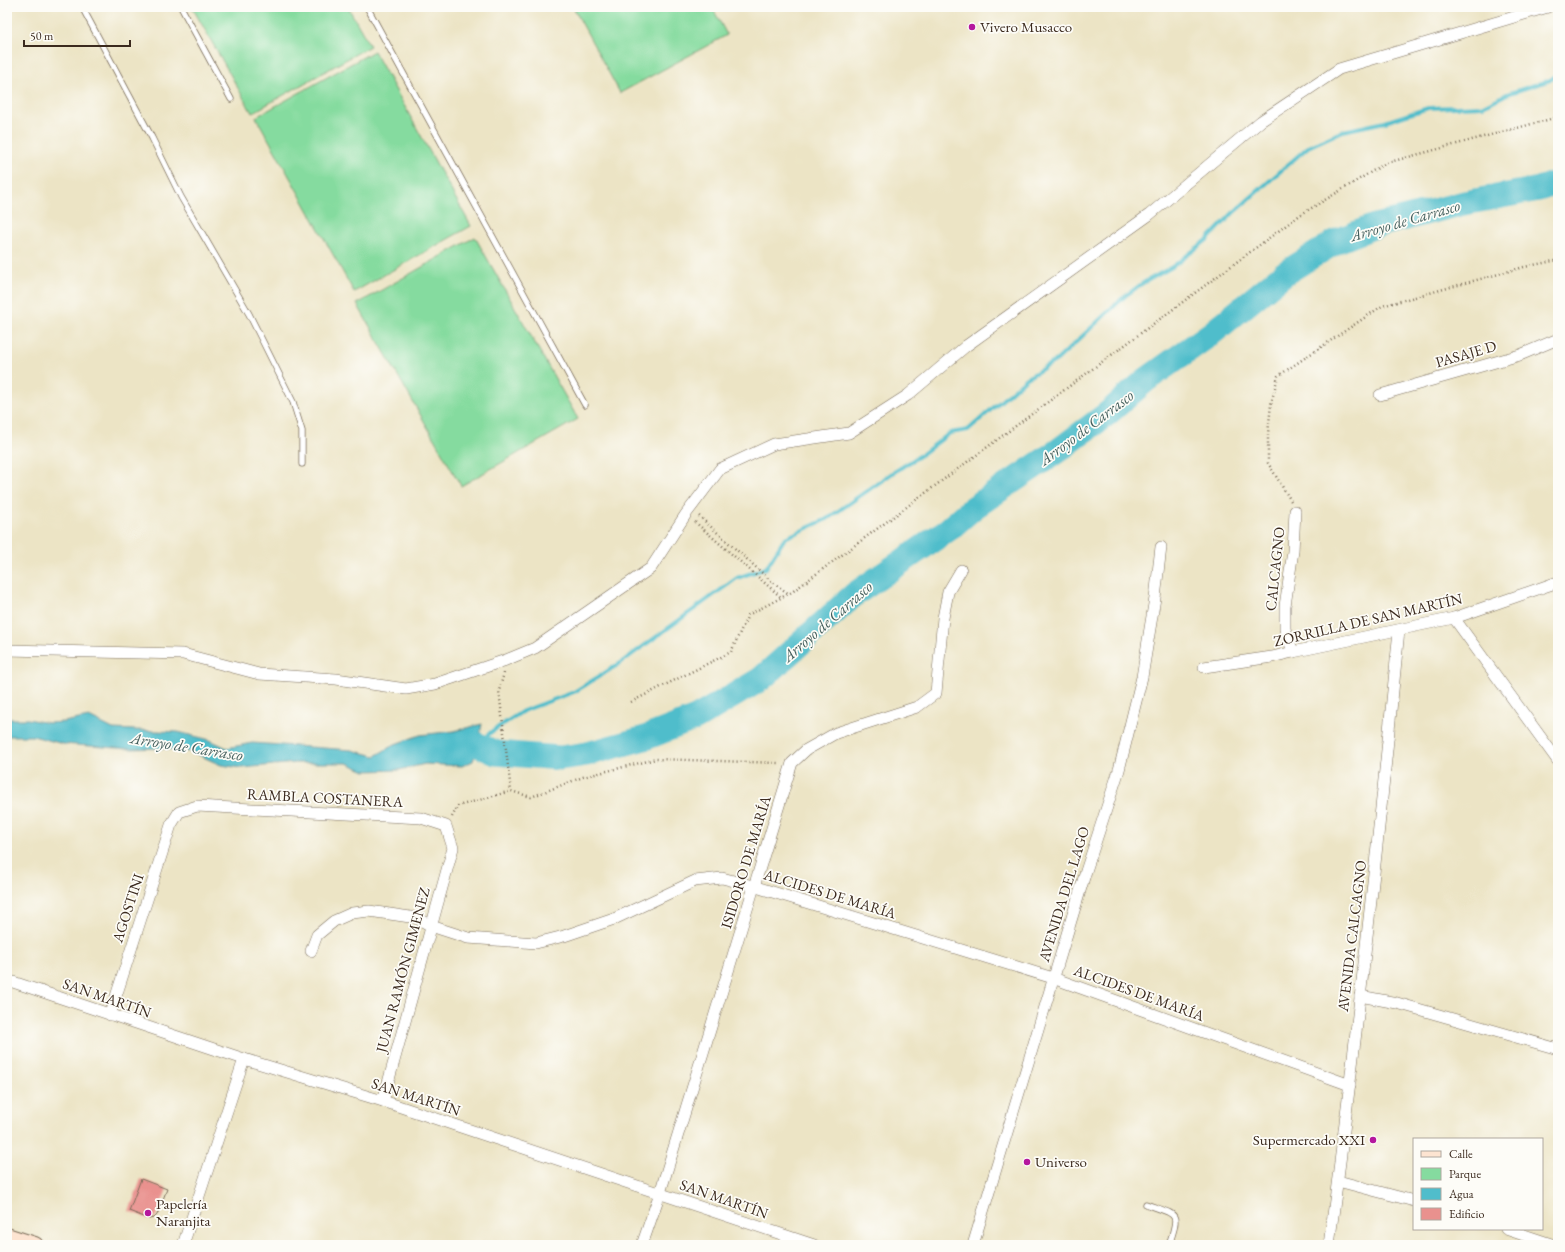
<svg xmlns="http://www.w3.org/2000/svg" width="1565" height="1252" font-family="'EB Garamond',serif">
	<rect width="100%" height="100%" fill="#fdfcf7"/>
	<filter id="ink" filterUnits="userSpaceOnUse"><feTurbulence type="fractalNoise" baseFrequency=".025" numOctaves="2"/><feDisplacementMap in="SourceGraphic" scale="8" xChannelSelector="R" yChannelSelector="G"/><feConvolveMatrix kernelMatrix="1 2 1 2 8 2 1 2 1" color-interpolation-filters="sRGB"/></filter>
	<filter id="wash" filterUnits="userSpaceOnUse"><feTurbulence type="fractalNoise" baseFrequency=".012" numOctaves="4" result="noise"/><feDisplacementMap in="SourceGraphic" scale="16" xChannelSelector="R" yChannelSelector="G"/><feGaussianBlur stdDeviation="0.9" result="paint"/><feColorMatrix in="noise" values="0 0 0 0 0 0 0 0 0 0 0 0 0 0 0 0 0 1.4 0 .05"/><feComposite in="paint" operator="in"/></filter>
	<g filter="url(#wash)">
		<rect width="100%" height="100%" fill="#ece4c5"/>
		<g fill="#85db9f" stroke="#60825e">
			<path d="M 192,7 L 348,7 L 370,46 L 252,113 Z"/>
			<path d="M 573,7 L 712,7 L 727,35 L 620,93 Z"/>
			<path d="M 374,51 L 471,226 L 354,292 L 256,117 Z"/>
			<path d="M 475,237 L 578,419 L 461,486 L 357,304 Z"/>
		</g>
		<path fill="#50bdcb" stroke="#467474" d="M 89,717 L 113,729 L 178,732 L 210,740 L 227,748 L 252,743 L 352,750 L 375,756 L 395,744 L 420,735 L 454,731 L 482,724 L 478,745 L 473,761 L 462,766 L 425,764 L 399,770 L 365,771 L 347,763 L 295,763 L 242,768 L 221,765 L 192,752 L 161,748 L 130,749 L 63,744 L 33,736 L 7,736 L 7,719 L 28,719 L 48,723 L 64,722 Z"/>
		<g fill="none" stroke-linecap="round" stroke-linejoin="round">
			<path stroke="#50bdcb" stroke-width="4" d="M 478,745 L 491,732 L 523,711 L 574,692 L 619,664 L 737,578 L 766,568 L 785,538 L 827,519 L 891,474 L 921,455 L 950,433 L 968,430 L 1027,378 L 1057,360 L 1125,296 L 1143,283 L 1172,267 L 1207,240 L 1233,213 L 1308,147 L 1343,131 L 1385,122 L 1428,108 L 1483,106 L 1507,94 L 1550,80 L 1558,74"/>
			<path stroke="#50bdcb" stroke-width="25" d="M 443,746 L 470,744 L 478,745 L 496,753 L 560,758 L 587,754 L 645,738 L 696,718 L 761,679 L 855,594 L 949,529 L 973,508 L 1059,450 L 1107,414 L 1146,380 L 1212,333 L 1285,273 L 1337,241 L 1375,226 L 1464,203 L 1539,189 L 1558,182"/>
		</g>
		<g id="blocks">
			<path fill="#e9918e" d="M 141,1179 L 167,1189 L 157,1215 L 154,1218 L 149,1219 L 129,1211 Z"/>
		</g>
	</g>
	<g filter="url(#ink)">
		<use href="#blocks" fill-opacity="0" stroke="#796b58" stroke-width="1"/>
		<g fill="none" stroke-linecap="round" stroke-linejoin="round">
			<g stroke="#796b58" stroke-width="7">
				<g id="service">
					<path d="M 82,7 L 152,138 L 181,197 L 249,314 L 293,402 L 302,431 L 302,464"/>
					<path d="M 181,7 L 231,99"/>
					<path d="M 367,7 L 585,405"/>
					<path d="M 1146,1204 C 1178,1216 1180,1211 1169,1245"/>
				</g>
			</g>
			<g stroke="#796b58" stroke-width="12">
				<g id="minor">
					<path d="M 1380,395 L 1520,355 L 1558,339"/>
					<path d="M 1454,618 L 1558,761"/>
					<path d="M 7,650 L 183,654 L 259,674 L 336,679 L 406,689 L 435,684 L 506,660 L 535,648 L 651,568 L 686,514 L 720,469 L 774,444 L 849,433 L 908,395 L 966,346 L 1149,215 L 1261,121 L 1339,69 L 1548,7"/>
					<path d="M 1293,652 L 1285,629 L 1285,606 L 1293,551 L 1295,511"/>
					<path d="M 1204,667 L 1272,657 L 1293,652 L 1454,618 L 1558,582"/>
					<path d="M 311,951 L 317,935 L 334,921 L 352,913 L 369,911 L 417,918 L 431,926 L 468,938 L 536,943 L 564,936 L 614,919 L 695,881 L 722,878 L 753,886 L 1053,978 L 1350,1085"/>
					<path d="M 7,980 L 244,1059 L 383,1101 L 814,1245"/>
					<path d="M 1360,996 L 1397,1003 L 1558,1049"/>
					<path d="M 110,1015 L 171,825 L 179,812 L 197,806 L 421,818 L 446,826 L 453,848 L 383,1101"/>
					<path d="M 1338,1181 L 1414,1201"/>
					<path d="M 1506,1229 L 1554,1245"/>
					<path d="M 183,1245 L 244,1059"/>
					<path d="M 642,1245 L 660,1193 L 792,763 L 806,750 L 836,733 L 917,707 L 936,693 L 943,618 L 948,592 L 961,570"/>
					<path d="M 973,1245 L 1086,871 L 1119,770 L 1142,677 L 1155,598 L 1161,547"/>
					<path d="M 1329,1245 C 1357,1040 1379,835 1399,630"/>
				</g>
			</g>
			<g stroke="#796b58" stroke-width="18">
				<path id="secondary" d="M 7,1236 L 35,1245"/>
			</g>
			<g stroke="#796b58" stroke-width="2.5" stroke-dasharray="1 3" stroke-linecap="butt">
				<path d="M 1291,501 L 1268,463 L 1268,434 L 1271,404 L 1278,376 L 1382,306 L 1524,267 L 1558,260"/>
				<path d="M 699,516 L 771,581 L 789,594"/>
				<path d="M 695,522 L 782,598"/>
				<path d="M 504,673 L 499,691 L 511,791"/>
				<path d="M 631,702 L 731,652 L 748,615 L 792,592 L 1300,215 L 1386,163 L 1558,117"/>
				<path d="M 452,817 L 458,806 L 511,791 L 531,797 L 583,777 L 656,759 L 780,763"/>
			</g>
			<use href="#service" stroke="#fff" stroke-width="5.5"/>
			<use href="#minor" stroke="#fff" stroke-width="11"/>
			<use href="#secondary" stroke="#fde4d1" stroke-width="16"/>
		</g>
	</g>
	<g fill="#b5179e" stroke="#fdfcf7" stroke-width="1.5">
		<circle cx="972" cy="27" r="4"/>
		<circle cx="1373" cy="1140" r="4"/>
		<circle cx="1027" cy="1162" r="4"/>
		<circle cx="148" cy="1213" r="4"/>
	</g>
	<g text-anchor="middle" stroke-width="3.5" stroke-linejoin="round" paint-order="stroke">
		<g font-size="15" fill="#3b2a1e" stroke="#fdfcf7" text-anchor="start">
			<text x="980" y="32">Vivero Musacco</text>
			<text x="1365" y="1145" text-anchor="end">Supermercado XXI</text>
			<text x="1035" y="1167">Universo</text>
			<text x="156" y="1209">Papelería<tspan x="156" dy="17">Naranjita</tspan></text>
		</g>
		<g font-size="15" fill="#3b2a1e" stroke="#fdfcf7">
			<text transform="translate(1466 354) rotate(-16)" y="5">PASAJE D</text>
			<text transform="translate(1275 569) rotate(-84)" y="5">CALCAGNO</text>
			<text transform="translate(1368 620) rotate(-13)" y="5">ZORRILLA DE SAN MARTÍN</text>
			<text transform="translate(325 798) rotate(3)" y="5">RAMBLA COSTANERA</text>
			<text transform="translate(746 862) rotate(-73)" y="5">ISIDORO DE MARÍA</text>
			<text transform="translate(830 894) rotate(17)" y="5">ALCIDES DE MARÍA</text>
			<text transform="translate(1064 894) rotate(-73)" y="5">AVENIDA DEL LAGO</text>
			<text transform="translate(128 908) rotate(-72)" y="5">AGOSTINI</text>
			<text transform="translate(1352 936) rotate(-83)" y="5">AVENIDA CALCAGNO</text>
			<text transform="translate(403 970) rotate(-75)" y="5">JUAN RAMÓN GIMENEZ</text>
			<text transform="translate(1139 993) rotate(20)" y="5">ALCIDES DE MARÍA</text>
			<text transform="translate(107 998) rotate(19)" y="5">SAN MARTÍN</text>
			<text transform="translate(416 1097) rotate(18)" y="5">SAN MARTÍN</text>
			<text transform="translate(724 1199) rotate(19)" y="5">SAN MARTÍN</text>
		</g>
		<g font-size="16" font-style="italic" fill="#425d5b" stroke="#fdfcf7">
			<text transform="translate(1405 220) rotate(-16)" y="6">Arroyo de Carrasco</text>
			<text transform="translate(1086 427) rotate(-37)" y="6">Arroyo de Carrasco</text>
			<text transform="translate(827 621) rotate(-41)" y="6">Arroyo de Carrasco</text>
			<text transform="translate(187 746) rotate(9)" y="6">Arroyo de Carrasco</text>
		</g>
	</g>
	<rect width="1565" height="1252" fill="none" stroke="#fdfcf7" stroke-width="24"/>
	<rect x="1413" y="1138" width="130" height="92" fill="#fdfcf7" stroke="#afa8a0"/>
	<rect x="1421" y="1151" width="20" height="6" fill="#fde4d1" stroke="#afa8a0"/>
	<text x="1449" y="1158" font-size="12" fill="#3b2a1e">Calle</text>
	<rect x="1421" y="1168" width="20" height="12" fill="#85db9f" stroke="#afa8a0"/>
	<text x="1449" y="1178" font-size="12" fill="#3b2a1e">Parque</text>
	<rect x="1421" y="1188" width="20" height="12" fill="#50bdcb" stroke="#afa8a0"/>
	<text x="1449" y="1198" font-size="12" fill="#3b2a1e">Agua</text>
	<rect x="1421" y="1208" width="20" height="12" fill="#e9918e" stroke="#afa8a0"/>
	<text x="1449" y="1218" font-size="12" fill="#3b2a1e">Edificio</text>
	<path d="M24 40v6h106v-6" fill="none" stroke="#3b2a1e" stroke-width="2"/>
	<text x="30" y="40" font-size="12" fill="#3b2a1e" stroke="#fdfcf7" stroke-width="3" paint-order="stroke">50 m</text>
</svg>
